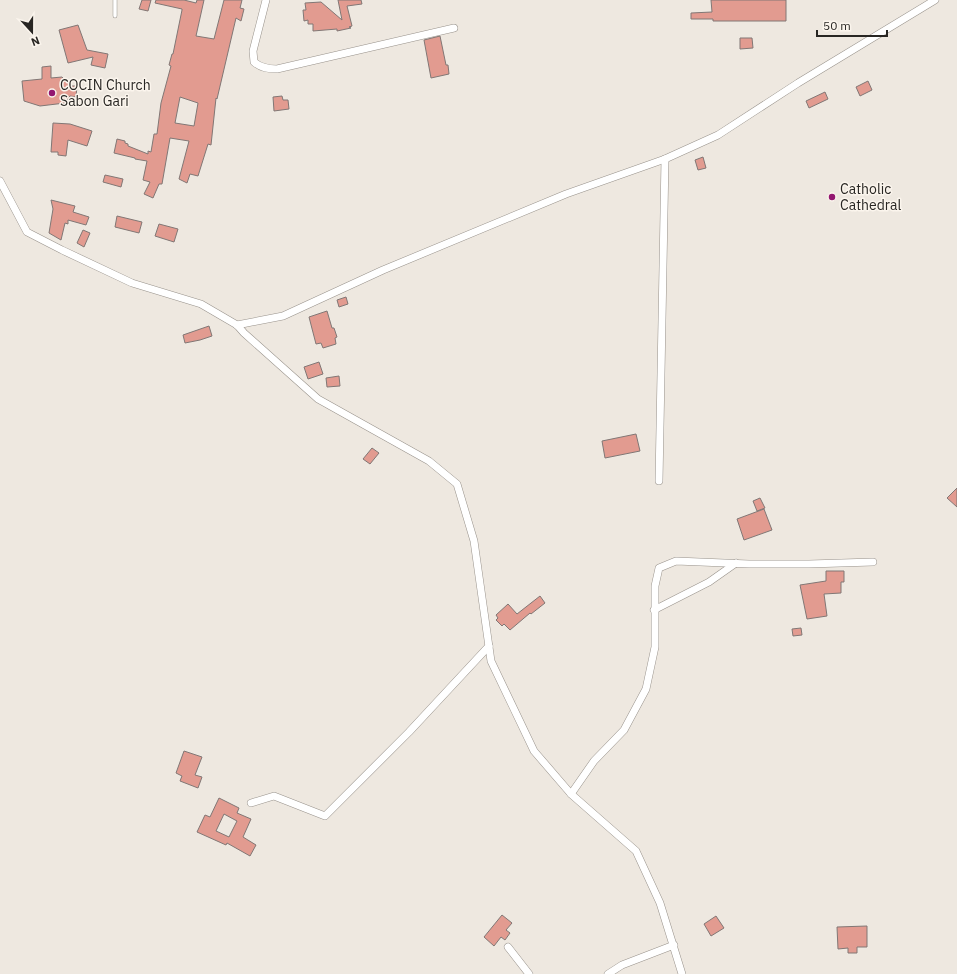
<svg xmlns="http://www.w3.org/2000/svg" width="957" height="974" font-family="'IBM Plex Sans',sans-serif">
	<rect width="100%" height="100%" fill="#eee8e0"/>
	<g fill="#e29b90" stroke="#817775" fill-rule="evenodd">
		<path d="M 142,0 L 151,0 L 148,11 L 139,9 Z"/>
		<path d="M 156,0 L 184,0 L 196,3 L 197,0 L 204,0 L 196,36 L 214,39 L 224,0 L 242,0 L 240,8 L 244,9 L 241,21 L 236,18 L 217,99 L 216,98 L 211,145 L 208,144 L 198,176 L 190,174 L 187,183 L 179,179 L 189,141 L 170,138 L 162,184 L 159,184 L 153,198 L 144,194 L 150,182 L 143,180 L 147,161 L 135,159 L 135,158 L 114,153 L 117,139 L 125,141 L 125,143 L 128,144 L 128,146 L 148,154 L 148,151 L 151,152 L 154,134 L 157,134 L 161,103 L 171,66 L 169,65 L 172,54 L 173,54 L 182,10 L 182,9 L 155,3 ZM 180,97 L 198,103 L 194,126 L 175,123 Z"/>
		<path d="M 338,0 L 361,0 L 362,4 L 347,6 L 352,26 L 349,27 L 351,28 L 337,31 L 337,29 L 313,31 L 313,24 L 308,24 L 308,20 L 304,21 L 303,10 L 306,10 L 305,3 L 321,2 L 342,20 Z"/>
		<path d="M 711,0 L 786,0 L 786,21 L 713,21 L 713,19 L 691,19 L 691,13 L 712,12 Z"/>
		<path d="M 78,25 L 87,50 L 108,54 L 105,68 L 91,65 L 93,57 L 68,63 L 59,30 Z"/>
		<path d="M 440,36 L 446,65 L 448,65 L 449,74 L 431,78 L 424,40 Z"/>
		<path d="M 740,38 L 752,38 L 753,48 L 740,49 Z"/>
		<path d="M 51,66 L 51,78 L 62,77 L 71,86 L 77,86 L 76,97 L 70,96 L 65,103 L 40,106 L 24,101 L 22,81 L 42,79 L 42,67 Z"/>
		<path d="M 868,81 L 872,90 L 860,96 L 856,87 Z"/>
		<path d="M 825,92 L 828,99 L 809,108 L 806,101 Z"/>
		<path d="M 282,96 L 283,100 L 288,100 L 289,109 L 274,111 L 273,97 Z"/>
		<path d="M 53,123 L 70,124 L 92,131 L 87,146 L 68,140 L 66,156 L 58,155 L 58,152 L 51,152 Z"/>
		<path d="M 703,157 L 706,168 L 698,170 L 695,160 Z"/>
		<path d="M 105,175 L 123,179 L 121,187 L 103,182 Z"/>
		<path d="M 51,200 L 75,206 L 73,212 L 89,217 L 86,225 L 68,220 L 68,224 L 65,223 L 61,240 L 49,233 L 53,209 Z"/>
		<path d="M 117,216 L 142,222 L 139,233 L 115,227 Z"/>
		<path d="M 159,224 L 178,229 L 174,242 L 155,236 Z"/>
		<path d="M 83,230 L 90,233 L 84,247 L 77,243 Z"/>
		<path d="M 346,297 L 348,304 L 339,307 L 337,300 Z"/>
		<path d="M 327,311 L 332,328 L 334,328 L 337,337 L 335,338 L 336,344 L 323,348 L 321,343 L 316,344 L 309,317 Z"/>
		<path d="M 209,326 L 212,336 L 200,340 L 185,343 L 183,335 Z"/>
		<path d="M 319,362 L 323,374 L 308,379 L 304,367 Z"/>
		<path d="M 339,376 L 340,386 L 327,387 L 326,378 Z"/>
		<path d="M 636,434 L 640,451 L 605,458 L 602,441 Z"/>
		<path d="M 372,448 L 379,453 L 370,464 L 363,459 Z"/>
		<path d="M 957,488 L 957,507 L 947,498 Z"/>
		<path d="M 760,498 L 765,508 L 757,511 L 753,501 Z"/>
		<path d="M 764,509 L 772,530 L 744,540 L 737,519 Z"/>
		<path d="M 826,571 L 844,571 L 844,582 L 841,582 L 841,593 L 824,594 L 827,616 L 807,619 L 800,585 L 826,581 Z"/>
		<path d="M 540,596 L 545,603 L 531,614 L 530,613 L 510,630 L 504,624 L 502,626 L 496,620 L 498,618 L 496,615 L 508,604 L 517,614 Z"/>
		<path d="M 801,628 L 802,635 L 793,636 L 792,629 Z"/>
		<path d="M 184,751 L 202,757 L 195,775 L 202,777 L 198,788 L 180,781 L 182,776 L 176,773 Z"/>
		<path d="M 219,798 L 239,808 L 237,813 L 251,819 L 243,837 L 256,845 L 250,856 L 227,843 L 226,845 L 197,832 L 205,815 L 210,817 ZM 224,814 L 237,821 L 229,837 L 216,831 Z"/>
		<path d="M 502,915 L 512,923 L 506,930 L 510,933 L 505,940 L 501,937 L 494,946 L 484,937 Z"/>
		<path d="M 716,916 L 724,928 L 711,936 L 704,924 Z"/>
		<path d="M 867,926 L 867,947 L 857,947 L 857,953 L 848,953 L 848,948 L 838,949 L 837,927 Z"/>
	</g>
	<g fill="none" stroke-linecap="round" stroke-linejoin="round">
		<g stroke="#98928b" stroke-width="4.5">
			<path id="service" d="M 115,16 L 115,0"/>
		</g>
		<g stroke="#98928b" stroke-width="8">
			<g id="minor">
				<path d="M 266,0 L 253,51 L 254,62 C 261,68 268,69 277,69 L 454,28"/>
				<path d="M 0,181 L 27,232 L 62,250 L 132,283 L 201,304 L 237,325 L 244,333 L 318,399 L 429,461 L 457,484 L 474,541 L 491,661 L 534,751 L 571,794 L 636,851 L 660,903 L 682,974"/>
				<path d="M 237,325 L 283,316 L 383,270 L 566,194 L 665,159 L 718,135 L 798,83 L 935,0"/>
				<path d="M 659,481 L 665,159"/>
				<path d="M 654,610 L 709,582 L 736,563"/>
				<path d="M 571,794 L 594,761 L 624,730 L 646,689 L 655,647 L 655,586 L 659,568 L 676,561 L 749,564 L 809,564 L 873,562"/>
				<path d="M 251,803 L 274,796 L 325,816 L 409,732 L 489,646"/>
				<path d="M 508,947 L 529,974"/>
				<path d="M 608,974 L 622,965 L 674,945"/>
			</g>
		</g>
		<use href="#service" stroke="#fff" stroke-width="3.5"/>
		<use href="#minor" stroke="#fff" stroke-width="7"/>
	</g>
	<g fill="#931670" stroke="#fbf5ed" stroke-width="1.5">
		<circle cx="52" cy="93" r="4"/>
		<circle cx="832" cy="197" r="4"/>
	</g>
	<g text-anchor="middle" stroke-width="3" stroke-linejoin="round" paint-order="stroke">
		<g font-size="14" fill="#282623" stroke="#fbf5ed" text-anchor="start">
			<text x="60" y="90">COCIN Church<tspan x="60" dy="16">Sabon Gari</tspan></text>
			<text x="840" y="194">Catholic<tspan x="840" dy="16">Cathedral</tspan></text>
		</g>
	</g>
	<g transform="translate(32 32) rotate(159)" stroke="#fbf5ed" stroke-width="3" paint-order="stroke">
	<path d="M0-3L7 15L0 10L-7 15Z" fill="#282623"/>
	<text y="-6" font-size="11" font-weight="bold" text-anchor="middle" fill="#282623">N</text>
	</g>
	<path d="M817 30v6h70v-6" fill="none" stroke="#282623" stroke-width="2"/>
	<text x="823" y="30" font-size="12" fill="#282623" stroke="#fbf5ed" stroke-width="3" paint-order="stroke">50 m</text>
</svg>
